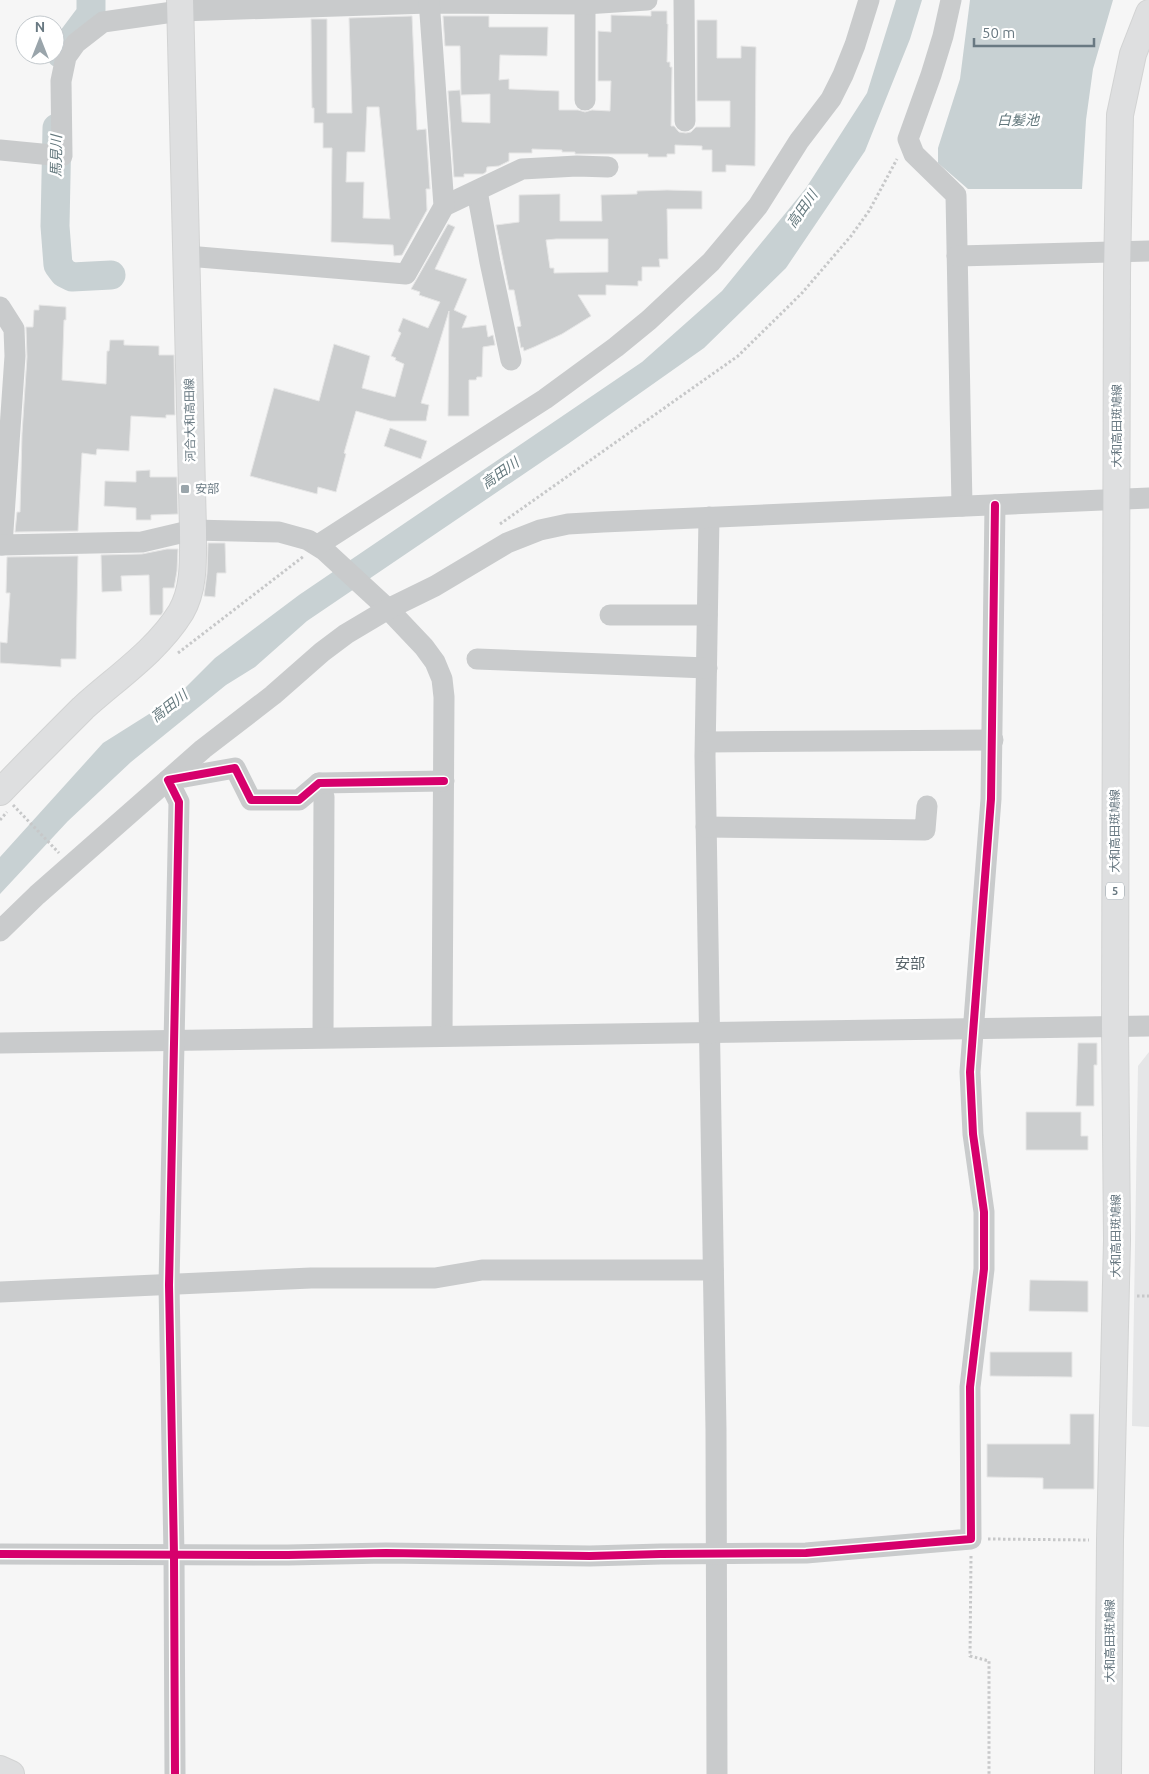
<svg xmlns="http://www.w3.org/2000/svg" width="1149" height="1774" font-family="Ubuntu,'Noto Sans JP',sans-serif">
	<rect width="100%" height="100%" fill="#f6f6f6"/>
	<path fill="#e5e6e7" d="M 1149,1052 L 1149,1427 L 1132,1426 L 1138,1066 Z"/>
	<g fill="#c8d1d3">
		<path d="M 896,0 L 922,0 L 910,39 L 865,151 L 786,268 L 704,348 L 568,444 L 307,621 L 255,667 L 226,685 L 131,762 L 68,821 L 0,894 L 0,857 L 103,743 L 176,697 L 215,658 L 299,595 L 642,362 L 722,291 L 806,188 L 867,93 Z"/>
		<path d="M 970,0 L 1113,0 L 1093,69 L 1086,120 L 1082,189 L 968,189 L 938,163 L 938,148 L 960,79 Z"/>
	</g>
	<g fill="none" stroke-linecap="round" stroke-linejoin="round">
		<g stroke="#c8d1d3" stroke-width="29">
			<path d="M 61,54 L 91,14 L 91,0"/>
			<path d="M 57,128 L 55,226 L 58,265 L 64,273 L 72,277 L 111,275"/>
		</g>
	</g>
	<g fill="#cbcdce" stroke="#e6e6e6" fill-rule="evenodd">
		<path d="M 651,11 L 667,11 L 667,24 L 668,24 L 667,62 L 670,62 L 670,67 L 672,67 L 671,126 L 674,126 L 679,132 L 686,133 L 691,132 L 696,127 L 730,127 L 730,101 L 697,101 L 697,20 L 717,20 L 717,58 L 741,58 L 741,46 L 756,47 L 755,166 L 726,165 L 726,172 L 712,172 L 712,150 L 702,150 L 702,146 L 675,145 L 675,154 L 667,154 L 667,157 L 648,157 L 648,154 L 575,154 L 575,152 L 562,152 L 562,150 L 532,149 L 532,153 L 509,153 L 509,161 L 499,166 L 487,167 L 486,172 L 483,174 L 464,174 L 464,177 L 454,177 L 448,91 L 460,90 L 462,122 L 490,123 L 490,94 L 461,95 L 460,46 L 445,46 L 443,16 L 489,16 L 489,27 L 548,27 L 547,56 L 500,55 L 499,80 L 509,79 L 509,89 L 559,91 L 559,110 L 578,110 L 585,112 L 592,110 L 610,111 L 611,81 L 598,81 L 598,31 L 611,32 L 611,15 L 651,16 Z"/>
		<path d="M 412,16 L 417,130 L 426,129 L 430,189 L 426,189 L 427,210 L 402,255 L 394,256 L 393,245 L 331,242 L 332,148 L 323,148 L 323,123 L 314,123 L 314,108 L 312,108 L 311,19 L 327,19 L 327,113 L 352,113 L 349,18 ZM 367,107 L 379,107 L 390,219 L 363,218 L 364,182 L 346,182 L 347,152 L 365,152 Z"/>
		<path d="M 667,190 L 702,191 L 702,209 L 667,209 L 668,259 L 659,259 L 660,267 L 642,267 L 642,281 L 638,281 L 638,286 L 606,285 L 606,295 L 578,295 L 591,316 L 562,334 L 534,347 L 524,351 L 523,347 L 521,348 L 517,327 L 521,326 L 514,290 L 509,290 L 496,225 L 519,222 L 519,195 L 560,194 L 560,221 L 602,221 L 601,195 L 637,194 L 637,191 ZM 556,239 L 608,239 L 608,272 L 554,273 L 554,268 L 550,268 L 546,240 Z"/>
		<path d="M 448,224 L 455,227 L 435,269 L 467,279 L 454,310 L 467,316 L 462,328 L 486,325 L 488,337 L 493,335 L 495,345 L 483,347 L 482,377 L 477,377 L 476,380 L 469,380 L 469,416 L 448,416 L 449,311 L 421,403 L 429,405 L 426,421 L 390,421 L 356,411 L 344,453 L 346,454 L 336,492 L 318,487 L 317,494 L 250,476 L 274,388 L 319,401 L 334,344 L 370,356 L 362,388 L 395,397 L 404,364 L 395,360 L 396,358 L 391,356 L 401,333 L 398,331 L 403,318 L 428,328 L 440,302 L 419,295 L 420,292 L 411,289 Z"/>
		<path d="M 39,305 L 66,307 L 66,320 L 64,320 L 62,380 L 106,384 L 107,351 L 109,351 L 110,340 L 124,340 L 124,345 L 159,346 L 159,355 L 174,355 L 175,415 L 166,415 L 166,418 L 131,416 L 129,451 L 97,449 L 96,455 L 82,453 L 78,531 L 15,532 L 17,512 L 20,512 L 22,434 L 27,357 L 26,327 L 33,327 L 34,310 L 39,310 Z"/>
		<path d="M 390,428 L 427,441 L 421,459 L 384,446 Z"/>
		<path d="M 150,470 L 150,477 L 177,477 L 178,514 L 151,515 L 151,520 L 136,520 L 136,508 L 104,506 L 105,481 L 136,482 L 136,471 Z"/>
		<path d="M 208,543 L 225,543 L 226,573 L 217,573 L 215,597 L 204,596 L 207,573 Z"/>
		<path d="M 167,549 L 178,549 L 177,571 L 174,588 L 163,588 L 163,612 L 161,615 L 150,615 L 149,575 L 121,576 L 122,591 L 102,592 L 101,555 L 142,554 Z"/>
		<path d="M 78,556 L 76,659 L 61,659 L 61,667 L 0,663 L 0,642 L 7,643 L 10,593 L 6,593 L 7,557 Z"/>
		<path d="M 1078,1043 L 1097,1043 L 1097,1065 L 1094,1065 L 1094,1106 L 1076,1106 Z"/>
		<path d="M 1026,1112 L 1081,1112 L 1081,1136 L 1088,1136 L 1088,1150 L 1026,1150 Z"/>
		<path d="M 1030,1280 L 1088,1281 L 1088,1312 L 1029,1311 Z"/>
		<path d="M 990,1352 L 1072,1352 L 1072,1377 L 990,1376 Z"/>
		<path d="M 1070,1414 L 1094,1414 L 1094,1489 L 1043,1489 L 1043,1478 L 987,1477 L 987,1444 L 1070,1444 Z"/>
	</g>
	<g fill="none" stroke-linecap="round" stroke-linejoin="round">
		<g stroke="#d2d3d3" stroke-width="28">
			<g id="major">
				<path d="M 0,792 C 27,764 55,736 83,708 C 116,678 157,651 181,612 C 195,588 193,557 193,530 L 180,0"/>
				<path d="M 0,1769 L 11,1774"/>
				<path d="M 1108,1774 L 1110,1540 L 1117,1240 L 1115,1026 L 1117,273 L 1120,115 L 1133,54 L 1149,13"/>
			</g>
		</g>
		<g stroke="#c7c8c9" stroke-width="3" stroke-dasharray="2.5 2.5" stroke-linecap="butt">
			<path d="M 500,524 L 738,356 L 802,293 L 851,236 L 869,211 L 897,159"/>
			<path d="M 178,653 L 304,556"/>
			<path d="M 13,805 L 59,853"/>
			<path d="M 0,820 L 7,812"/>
			<path d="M 1137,1296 L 1149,1296"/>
			<path d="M 988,1539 L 1089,1540"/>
			<path d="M 971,1556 L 970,1656 L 989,1661 L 989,1774"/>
		</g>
		<g stroke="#c9cbcc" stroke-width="21">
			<path d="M 684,0 L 685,121"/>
			<path d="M 951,0 L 943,36 L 931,75 L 908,139 L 914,154 L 956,195 L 962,506"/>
			<path d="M 585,100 L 585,4"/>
			<path d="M 0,150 L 62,156 L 61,81 L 66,57 L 76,43 L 103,22 L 180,11 L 429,3 L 585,4 L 647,0"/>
			<path d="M 477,191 L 490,262 L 511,360"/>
			<path d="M 444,206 L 522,169 L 577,166 L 608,167"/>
			<path d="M 187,256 L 406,274 L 444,206 L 429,0"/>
			<path d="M 957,256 L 1149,251"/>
			<path d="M 0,307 L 14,329 L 15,356 L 2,545"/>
			<path d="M 709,517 L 705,756 L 716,1430 L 717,1774"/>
			<path d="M 0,545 L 142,542 L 193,530 L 279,532 L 308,540 L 324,550 L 388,609 L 424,647 L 435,662 L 442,679 L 444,697 L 442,1036"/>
			<path d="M 318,545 L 545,399 L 616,347 L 649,320 L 711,262 L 758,206 L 799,141 L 831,99 L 843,75 L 855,45 L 869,0"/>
			<path d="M 610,615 L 707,615"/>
			<path d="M 477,659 L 707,668"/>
			<path d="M 706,742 L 993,740"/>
			<path d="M 319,783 L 324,797 L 323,1037"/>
			<path d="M 706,827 L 925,830 L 927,806"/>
			<path d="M 0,931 L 37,895 L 203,749 L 273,695 L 322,652 L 346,634 L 388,609 L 435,586 L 507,543 L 540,530 L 568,524 L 603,522 L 1149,498"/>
			<path d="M 0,1043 L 1149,1026"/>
			<path d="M 0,1292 L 311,1278 L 435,1278 L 482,1270 L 713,1270"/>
			<path d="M 0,1554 L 288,1555 L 386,1553 L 590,1556 L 661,1554 L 806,1553 L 971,1539 L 970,1387 L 984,1269 L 984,1212 L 973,1134 L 970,1072 L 991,799 L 995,505"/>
			<path d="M 175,1774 L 174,1555 L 169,1285 L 179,802 L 168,780 L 235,768 L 251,800 L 299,800 L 319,783 L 444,781"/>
		</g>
		<use href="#major" stroke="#dedfe0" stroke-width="26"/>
		<g stroke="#fff" stroke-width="11">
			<g id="cycleway">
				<path d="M 0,1554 L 288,1555 L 386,1553 L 590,1556 L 661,1554 L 806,1553 L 971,1539 L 970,1387 L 984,1269 L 984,1212 L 973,1134 L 970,1072 L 991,799 L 995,505"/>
				<path d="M 175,1774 L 174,1555 L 169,1285 L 179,802 L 168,780 L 235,768 L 251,800 L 299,800 L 319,783 L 444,781"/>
			</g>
		</g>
		<use href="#cycleway" stroke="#d6006c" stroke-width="8"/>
	</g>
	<rect fill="#9aa5ab" stroke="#fff" stroke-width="2" x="180" y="484" width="10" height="10" rx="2.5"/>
	<g text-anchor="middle" stroke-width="5" stroke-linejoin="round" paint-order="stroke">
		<rect fill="#fff" stroke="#96a1a8" stroke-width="1" x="1106" y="882.5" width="18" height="17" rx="4"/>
		<g font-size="11" font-weight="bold" fill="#697982">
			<text x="1115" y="895">5</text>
		</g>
		<g font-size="12" fill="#697982" stroke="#fff">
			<text transform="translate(190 420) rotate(-91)" y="4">河合大和高田線</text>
			<text transform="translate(1117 426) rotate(-90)" y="4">大和高田斑鳩線</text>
			<text transform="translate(1115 831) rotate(-90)" y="4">大和高田斑鳩線</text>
			<text transform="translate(1116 1236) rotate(-90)" y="4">大和高田斑鳩線</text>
			<text transform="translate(1110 1641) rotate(-90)" y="4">大和高田斑鳩線</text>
		</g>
		<g font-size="12" fill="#697982" stroke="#fff" text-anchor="start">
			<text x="195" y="493">安部</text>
		</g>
		<g font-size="14" font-style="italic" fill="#65797e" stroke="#fff">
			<text x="1018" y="125">白髪池</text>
			<text transform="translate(56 156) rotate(-89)" y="5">馬見川</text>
			<text transform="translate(802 209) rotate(-55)" y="5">高田川</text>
			<text transform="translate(500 473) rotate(-35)" y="5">高田川</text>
			<text transform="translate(169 706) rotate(-38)" y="5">高田川</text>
		</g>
		<g font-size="15" fill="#566268" stroke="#fff">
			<text x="910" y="969">安部</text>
		</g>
	</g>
	<g transform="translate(40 40)"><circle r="24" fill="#ffffff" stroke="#c3c9cd"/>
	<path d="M0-4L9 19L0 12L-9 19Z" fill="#9aa5ab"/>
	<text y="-8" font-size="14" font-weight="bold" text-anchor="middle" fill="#697982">N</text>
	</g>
	<path d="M974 38v8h120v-8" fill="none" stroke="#697982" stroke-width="2.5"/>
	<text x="982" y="38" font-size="15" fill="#697982" stroke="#ffffff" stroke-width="4" paint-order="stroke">50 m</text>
</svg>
